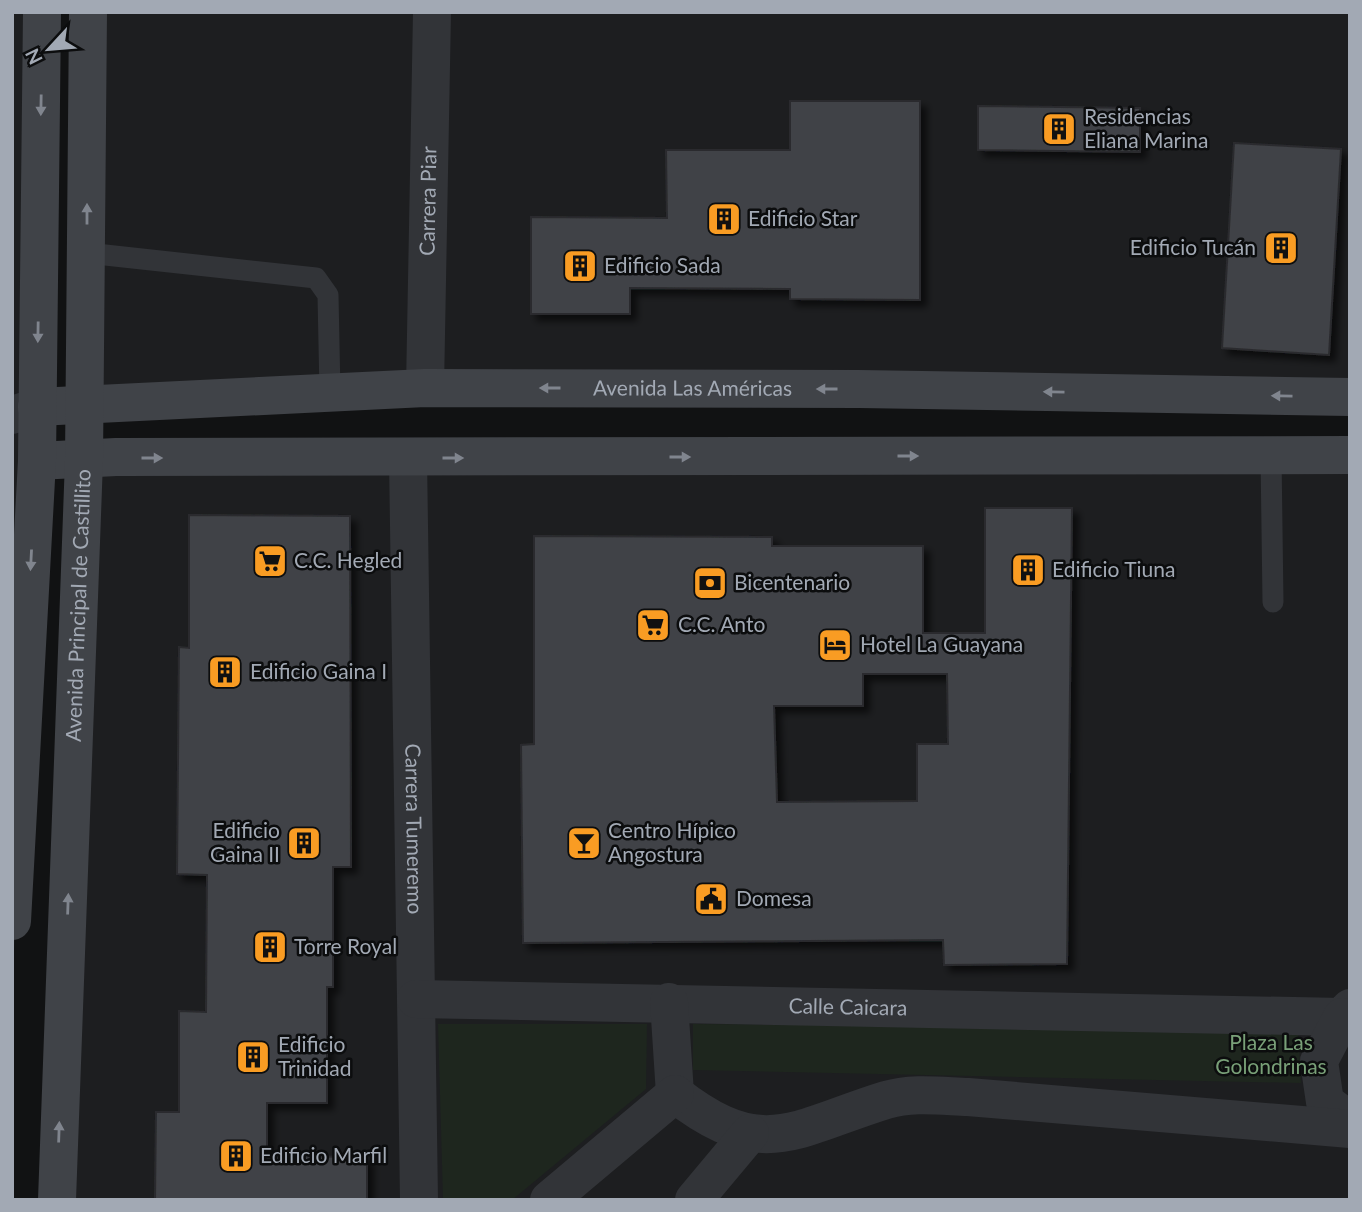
<svg xmlns="http://www.w3.org/2000/svg" width="1362" height="1212" font-family="Lato,sans-serif">
	<defs>
		<filter id="shadow"><feDropShadow dx="6" dy="6" stdDeviation="3.5" flood-color="#0009"/></filter>
	</defs>
	<rect width="100%" height="100%" fill="#111213"/>
	<g fill="#1d1e20">
		<path d="M 12,12 L 42,12 L 37,461 L 12,993 Z"/>
		<path d="M 86,12 L 1350,12 L 1350,397 L 85,405 Z"/>
		<path d="M 1350,451 L 1350,1200 L 57,1200 L 84,460 Z"/>
	</g>
	<g fill="#1e261e">
		<path d="M 438,1024 L 647,1024 L 646,1089 L 512,1200 L 443,1200 Z"/>
		<path d="M 693,1024 L 1256,1028 L 1298,1025 L 1301,1083 L 693,1070 Z"/>
	</g>
	<g fill="#404246" stroke="#2b2c2f" stroke-width="2" fill-rule="evenodd" filter="url(#shadow)">
		<path d="M 790,101 L 920,101 L 920,300 L 790,299 L 790,289 L 630,288 L 630,314 L 531,314 L 531,217 L 667,218 L 666,150 L 790,150 Z"/>
		<path d="M 978,106 L 1140,108 L 1140,152 L 978,150 Z"/>
		<path d="M 1234,143 L 1341,149 L 1329,355 L 1222,348 Z"/>
		<path d="M 985,508 L 1072,508 L 1067,964 L 944,965 L 943,940 L 523,943 L 521,745 L 534,744 L 534,536 L 772,537 L 772,546 L 923,546 L 923,633 L 985,633 ZM 863,674 L 947,674 L 948,744 L 917,744 L 917,801 L 777,802 L 774,706 L 863,706 Z"/>
		<path d="M 189,515 L 350,516 L 351,867 L 333,867 L 333,987 L 327,987 L 327,1103 L 267,1103 L 267,1156 L 367,1157 L 367,1200 L 155,1200 L 156,1112 L 179,1112 L 179,1011 L 206,1012 L 207,875 L 177,874 L 179,647 L 189,648 Z"/>
	</g>
	<g fill="none" stroke-linecap="round" stroke-linejoin="round">
		<g stroke="#323438" stroke-width="21">
			<path d="M 87,253 L 316,278 L 328,295 L 330,393"/>
			<path d="M 1271,455 L 1273,602"/>
		</g>
		<g stroke="#323438" stroke-width="38">
			<path id="s1" d="M 425,388 L 432,12"/>
			<path d="M 12,415 L 37,407"/>
			<path id="s2" d="M 408,458 L 419,1200"/>
			<path id="s3" d="M 416,999 L 1342,1017 L 1350,1008"/>
			<path d="M 669,1002 L 675,1094"/>
			<path d="M 1342,1017 L 1319,1061 L 1325,1102 L 1350,1121"/>
			<path d="M 675,1094 C 763,1163 795,1128 886,1100 C 912,1092 941,1096 968,1097 L 1350,1129"/>
			<path d="M 549,1200 L 675,1094"/>
			<path d="M 694,1200 L 750,1133"/>
		</g>
		<g stroke="#404348" stroke-width="38">
			<path id="s4" d="M 37,407 L 425,388 L 859,389 L 1350,397"/>
			<path d="M 37,461 L 116,457 L 1350,455"/>
			<path d="M 12,921 L 37,461 L 42,12"/>
			<path id="s5" d="M 57,1200 L 84,460 L 88,12"/>
		</g>
	</g>
	<defs><path id="oneway-solid" d="M-6-.8H1V-3.2L6.5 0L1 3.2V.8H-6Z" transform="scale(1.75)"/></defs>
	<g fill="#80858e">
		<use href="#oneway-solid" transform="translate(41 105) rotate(91)"/>
		<use href="#oneway-solid" transform="translate(87 214) rotate(-90)"/>
		<use href="#oneway-solid" transform="translate(38 332) rotate(91)"/>
		<use href="#oneway-solid" transform="translate(550 388) rotate(-180)"/>
		<use href="#oneway-solid" transform="translate(827 389) rotate(-180)"/>
		<use href="#oneway-solid" transform="translate(1054 392) rotate(-179)"/>
		<use href="#oneway-solid" transform="translate(1282 396) rotate(-179)"/>
		<use href="#oneway-solid" transform="translate(908 456)"/>
		<use href="#oneway-solid" transform="translate(680 457)"/>
		<use href="#oneway-solid" transform="translate(152 458)"/>
		<use href="#oneway-solid" transform="translate(453 458)"/>
		<use href="#oneway-solid" transform="translate(31 560) rotate(93)"/>
		<use href="#oneway-solid" transform="translate(68 904) rotate(-88)"/>
		<use href="#oneway-solid" transform="translate(59 1132) rotate(-88)"/>
	</g>
	<defs>
		<g id="building-square" transform="scale(1.75)"><rect x="-9" y="-9" width="18" height="18" rx="4" fill="#f99c23" stroke="#0c0d0e"/><path d="M-4-6H4V6H1V3H-1V6H-4ZM-2.5-4.3h1.7v1.8h-1.7ZM.8-4.3h1.7v1.8H.8ZM-2.5-1h1.7V.8h-1.7ZM.8-1h1.7V.8H.8Z" fill="#111"/></g>
		<g id="supermarket-square" transform="scale(1.75)"><rect x="-9" y="-9" width="18" height="18" rx="4" fill="#f99c23" stroke="#0c0d0e"/><path d="M-6-5.5h2.5l.6 2H6L4.5 2H-2.5L-4.4-4H-6ZM-1.5 3.2a1.3 1.3 0 1 0 .1 0ZM3 3.2a1.3 1.3 0 1 0 .1 0Z" fill="#111"/></g>
		<g id="bank-square" transform="scale(1.75)"><rect x="-9" y="-9" width="18" height="18" rx="4" fill="#f99c23" stroke="#0c0d0e"/><path d="M-6-4H6V4H-6ZM0-2.3a2.3 2.3 0 1 0 0 4.6a2.3 2.3 0 1 0 0-4.6Z" fill="#111"/></g>
		<g id="hotel-square" transform="scale(1.75)"><rect x="-9" y="-9" width="18" height="18" rx="4" fill="#f99c23" stroke="#0c0d0e"/><path d="M-6-4.5h1.5V1H6V5H4.5V3h-9V5H-6ZM-4 0a1.8 1.8 0 1 1 3.6 0ZM.5 0V-2.5h3Q6-2.5 6 0Z" fill="#111"/></g>
		<g id="bar-square" transform="scale(1.75)"><rect x="-9" y="-9" width="18" height="18" rx="4" fill="#f99c23" stroke="#0c0d0e"/><path d="M-6-5H6L.8 .8V4.5H3.5V6h-7V4.5H-.8V.8Z" fill="#111"/></g>
		<g id="civic-square" transform="scale(1.75)"><rect x="-9" y="-9" width="18" height="18" rx="4" fill="#f99c23" stroke="#0c0d0e"/><path d="M-.6-6.5H3V-4.5H.6V-3L4-1V1h2V6H-6V1h2V-1L-.6-3ZM-1.2 2.5V6h2.4V2.5Z" fill="#111"/></g>
	</defs>
	<g fill-rule="evenodd">
		<use href="#building-square" x="1059" y="129"/>
		<use href="#building-square" x="724" y="219"/>
		<use href="#building-square" x="1281" y="248"/>
		<use href="#building-square" x="580" y="266"/>
		<use href="#supermarket-square" x="270" y="561"/>
		<use href="#building-square" x="1028" y="570"/>
		<use href="#bank-square" x="710" y="583"/>
		<use href="#supermarket-square" x="653" y="625"/>
		<use href="#hotel-square" x="835" y="645"/>
		<use href="#building-square" x="225" y="672"/>
		<use href="#building-square" x="304" y="843"/>
		<use href="#bar-square" x="584" y="843"/>
		<use href="#civic-square" x="711" y="899"/>
		<use href="#building-square" x="270" y="947"/>
		<use href="#building-square" x="253" y="1057"/>
		<use href="#building-square" x="236" y="1156"/>
	</g>
	<g text-anchor="middle" stroke-width="5" stroke-linejoin="round" paint-order="stroke">
		<g font-size="21" fill="#a2a9b4" stroke="#0c0d0e" text-anchor="start">
			<text x="1084" y="124">Residencias<tspan x="1084" dy="24">Eliana Marina</tspan></text>
			<text x="748" y="226">Edificio Star</text>
			<text x="1256" y="255" text-anchor="end">Edificio Tucán</text>
			<text x="604" y="273">Edificio Sada</text>
			<text x="294" y="568">C.C. Hegled</text>
			<text x="1052" y="577">Edificio Tiuna</text>
			<text x="734" y="590">Bicentenario</text>
			<text x="678" y="632">C.C. Anto</text>
			<text x="860" y="652">Hotel La Guayana</text>
			<text x="250" y="679">Edificio Gaina I</text>
			<text x="280" y="838" text-anchor="end">Edificio<tspan x="280" dy="24">Gaina II</tspan></text>
			<text x="608" y="838">Centro Hípico<tspan x="608" dy="24">Angostura</tspan></text>
			<text x="736" y="906">Domesa</text>
			<text x="294" y="954">Torre Royal</text>
			<text x="278" y="1052">Edificio<tspan x="278" dy="24">Trinidad</tspan></text>
			<text x="260" y="1163">Edificio Marfil</text>
		</g>
		<g font-size="21" fill="#a2a9b4" stroke="#0c0d0e">
			<text dy="7" stroke="none"><textPath href="#s1" startOffset="187">Carrera Piar</textPath></text>
			<text dy="7" stroke="none"><textPath href="#s4" startOffset="656">Avenida Las Américas</textPath></text>
			<text dy="7" stroke="none"><textPath href="#s5" startOffset="595">Avenida Principal de Castillito</textPath></text>
			<text dy="7" stroke="none"><textPath href="#s2" startOffset="371">Carrera Tumeremo</textPath></text>
			<text dy="7" stroke="none"><textPath href="#s3" startOffset="432">Calle Caicara</textPath></text>
		</g>
		<g font-size="21" fill="#79a078" stroke="#0c0d0e">
			<text x="1271" y="1050">Plaza Las<tspan x="1271" dy="24">Golondrinas</tspan></text>
		</g>
	</g>
	<rect width="1362" height="1212" fill="none" stroke="#a2a9b4" stroke-width="28"/>
	<g transform="translate(49 49) rotate(244)" stroke="#0c0d0e" stroke-width="5" paint-order="stroke">
	<path d="M0-5L12 26L0 18L-12 26Z" fill="#a2a9b4"/>
	<text y="-10" font-size="19" font-weight="bold" text-anchor="middle" fill="#a2a9b4">N</text>
	</g>
</svg>
